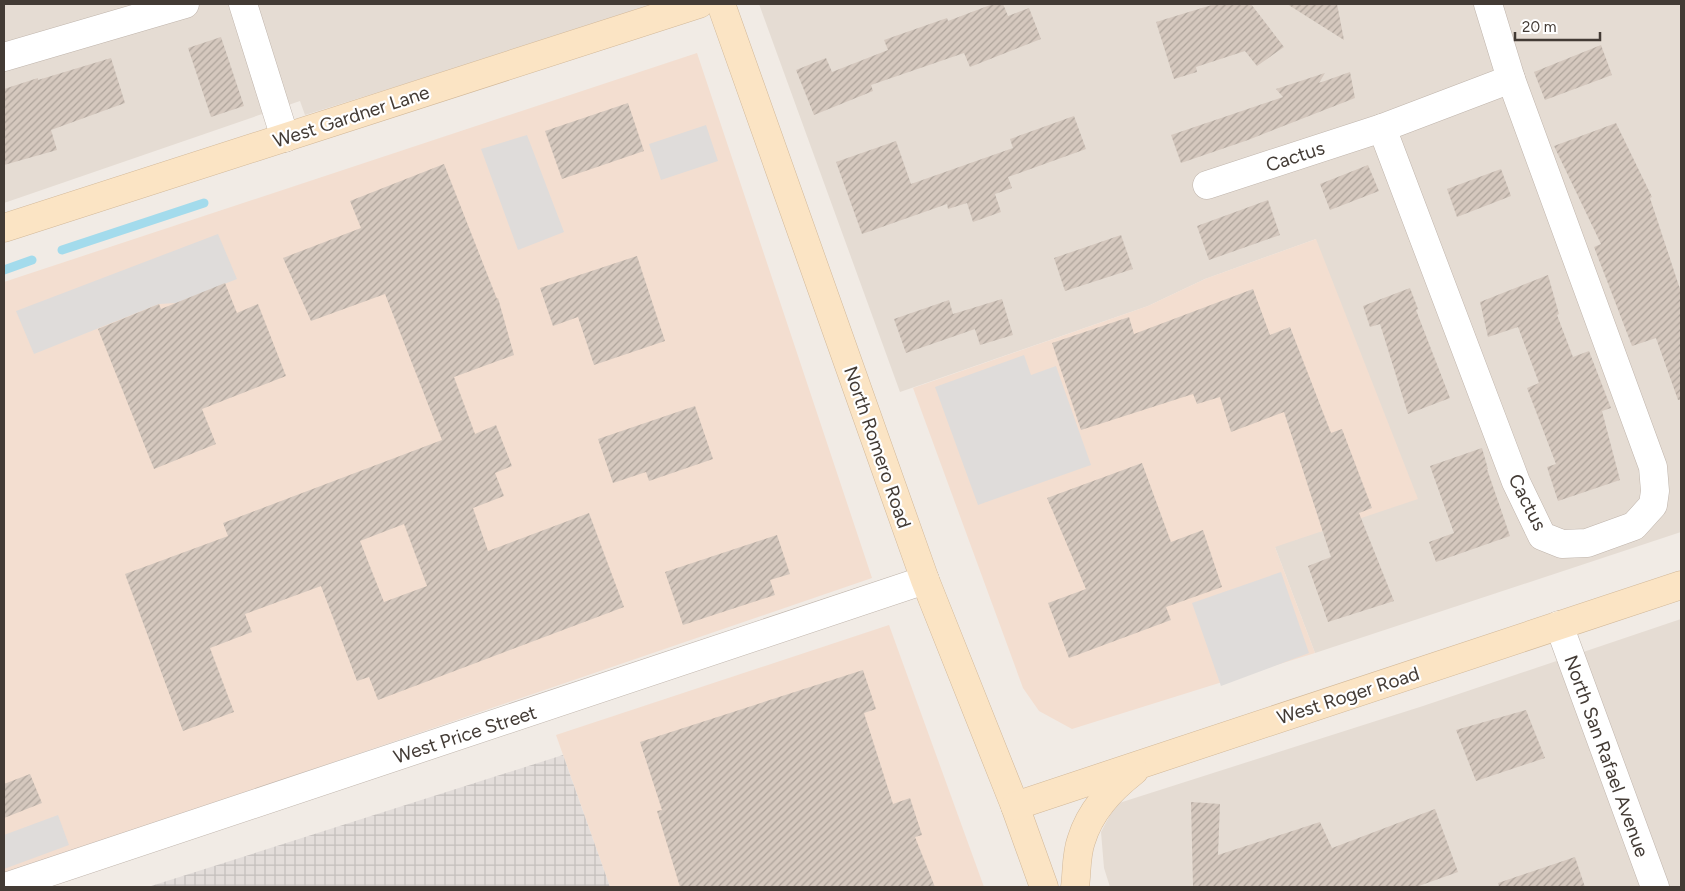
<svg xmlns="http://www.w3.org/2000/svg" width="1685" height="891" font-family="Figtree,sans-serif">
	<defs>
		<pattern id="industrial-grid" width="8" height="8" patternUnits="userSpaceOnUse" patternTransform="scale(1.25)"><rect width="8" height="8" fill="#e3ddda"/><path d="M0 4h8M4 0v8" fill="none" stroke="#c4bfbc"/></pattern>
		<pattern id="building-hatch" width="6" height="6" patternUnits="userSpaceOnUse" patternTransform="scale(1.25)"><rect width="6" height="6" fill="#d5c8be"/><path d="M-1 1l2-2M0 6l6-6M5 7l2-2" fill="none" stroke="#aea49b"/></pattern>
	</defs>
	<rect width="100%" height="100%" fill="#f1ebe5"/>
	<g fill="#e5dcd3">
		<path d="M 4,4 L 660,4 L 305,115 L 300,101 L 4,203 Z"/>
		<path d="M 759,4 L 1681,4 L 1681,532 L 1315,653 L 1275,547 L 1316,239 L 1205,279 L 1148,306 L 900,392 Z"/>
		<path d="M 1681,619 L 1681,887 L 1110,887 L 1104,868 L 1101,832 L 1116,804 L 1423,706 Z"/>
	</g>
	<g fill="#f3ded0">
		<path d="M 697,53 L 872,578 L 4,875 L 4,282 Z"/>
		<path d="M 1316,239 L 1418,499 L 1275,547 L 1315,653 L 1072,729 L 1039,711 L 1023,688 L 913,388 L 1148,306 L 1205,279 Z"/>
		<path d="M 889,625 L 984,887 L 610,887 L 556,735 Z"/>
	</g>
	<path fill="url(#industrial-grid)" d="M 563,755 L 610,887 L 148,887 Z"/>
	<g fill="#dfdcda">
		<path d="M 706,125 L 718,161 L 661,180 L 649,144 Z"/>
		<path d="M 527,135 L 564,232 L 518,250 L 481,149 Z"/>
		<path d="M 218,234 L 237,279 L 176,303 L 159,304 L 34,354 L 16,311 Z"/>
		<path d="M 1024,355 L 1031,375 L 1056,366 L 1091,465 L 978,505 L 935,387 Z"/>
		<path d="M 1281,572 L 1309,653 L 1221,686 L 1192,603 Z"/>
		<path d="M 58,815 L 69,845 L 4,869 L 4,835 Z"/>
	</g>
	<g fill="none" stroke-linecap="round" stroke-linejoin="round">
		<g stroke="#a3dbec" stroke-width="9">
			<path d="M 62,250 L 204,203"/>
			<path d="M 4,270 L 32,260"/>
		</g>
	</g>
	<g fill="url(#building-hatch)" fill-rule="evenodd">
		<path d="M 993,4 L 1003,4 L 1008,16 L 1029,8 L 1041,39 L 970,67 L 964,53 L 871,85 L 873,91 L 814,115 L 796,70 L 826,58 L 832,72 L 888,50 L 884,40 L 947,18 L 948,21 Z"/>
		<path d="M 1215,4 L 1251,4 L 1284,47 L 1257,66 L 1245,51 L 1196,67 L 1197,72 L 1174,79 L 1156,22 Z"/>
		<path d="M 1287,4 L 1337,4 L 1344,40 Z"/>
		<path d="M 221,37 L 244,106 L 211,117 L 188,48 Z"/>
		<path d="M 1601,45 L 1612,75 L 1545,100 L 1534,72 Z"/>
		<path d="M 111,58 L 125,103 L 51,130 L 57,150 L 4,165 L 4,89 L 38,78 L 38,80 Z"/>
		<path d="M 1350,72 L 1355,98 L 1248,140 L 1181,163 L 1171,135 L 1283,97 L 1276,89 L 1325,73 L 1319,83 Z"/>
		<path d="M 628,103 L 644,151 L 562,179 L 545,131 Z"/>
		<path d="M 1074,116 L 1086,149 L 1008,177 L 1012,188 L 995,194 L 1001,212 L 973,222 L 967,203 L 948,209 L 947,204 L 862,234 L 836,162 L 896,141 L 911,184 L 1013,148 L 1010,139 Z"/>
		<path d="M 1616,123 L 1652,197 L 1650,198 L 1681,292 L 1681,400 L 1678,400 L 1656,338 L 1632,346 L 1594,247 L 1601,244 L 1554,146 Z"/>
		<path d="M 444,164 L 497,299 L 498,298 L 514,355 L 454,377 L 475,434 L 496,425 L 512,466 L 495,473 L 504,496 L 473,508 L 488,551 L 589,513 L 624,607 L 378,700 L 369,677 L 357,681 L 321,586 L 245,614 L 252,632 L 210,648 L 234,712 L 183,731 L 125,574 L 228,536 L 223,523 L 442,440 L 385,294 L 311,321 L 283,258 L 361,228 L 350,201 ZM 404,524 L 427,586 L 384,602 L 360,541 Z"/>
		<path d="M 1368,165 L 1379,191 L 1330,210 L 1320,184 Z"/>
		<path d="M 1501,169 L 1511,196 L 1457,217 L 1447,189 Z"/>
		<path d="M 1268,200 L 1280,235 L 1209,260 L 1197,226 Z"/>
		<path d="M 1121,235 L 1133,269 L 1065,291 L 1054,258 Z"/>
		<path d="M 637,256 L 665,341 L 594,365 L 578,317 L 553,326 L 540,288 Z"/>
		<path d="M 1548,275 L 1559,314 L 1557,315 L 1573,357 L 1589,351 L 1611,408 L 1602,411 L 1620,480 L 1558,501 L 1547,467 L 1556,464 L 1527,388 L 1539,383 L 1518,327 L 1488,337 L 1480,302 Z"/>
		<path d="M 225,283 L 237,313 L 258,304 L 286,376 L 202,409 L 216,444 L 154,469 L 98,329 L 159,304 L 161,309 Z"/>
		<path d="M 1410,288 L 1418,309 L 1416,310 L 1450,398 L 1408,414 L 1380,324 L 1370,327 L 1363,306 Z"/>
		<path d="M 1253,289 L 1270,335 L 1290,327 L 1331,433 L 1342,429 L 1372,508 L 1359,513 L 1394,601 L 1328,622 L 1308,566 L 1331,557 L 1284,412 L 1231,432 L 1220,397 L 1197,404 L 1193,394 L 1081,430 L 1052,343 L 1129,317 L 1134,334 Z"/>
		<path d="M 1002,299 L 1013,335 L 980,345 L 975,329 L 906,353 L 894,319 L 949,300 L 953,314 Z"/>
		<path d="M 695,406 L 713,459 L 649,481 L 646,472 L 613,483 L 598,439 Z"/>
		<path d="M 1482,448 L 1488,469 L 1487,469 L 1510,536 L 1436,562 L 1429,542 L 1454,533 L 1430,466 Z"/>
		<path d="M 1142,463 L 1171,542 L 1203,530 L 1222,587 L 1166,607 L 1171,620 L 1069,658 L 1048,603 L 1086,589 L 1047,498 Z"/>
		<path d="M 777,535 L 790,574 L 770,580 L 775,595 L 683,625 L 665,572 Z"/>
		<path d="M 863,670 L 876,709 L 864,713 L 893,804 L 910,798 L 922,835 L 915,837 L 935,887 L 680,887 L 657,811 L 662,810 L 640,742 Z"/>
		<path d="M 1526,710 L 1545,758 L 1476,781 L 1456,730 Z"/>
		<path d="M 30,774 L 42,803 L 4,818 L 4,784 Z"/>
		<path d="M 1191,802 L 1220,804 L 1218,855 L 1320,822 L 1332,848 L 1435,809 L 1458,872 L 1416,887 L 1193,887 Z"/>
		<path d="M 1575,857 L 1585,887 L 1499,887 L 1498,883 Z"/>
	</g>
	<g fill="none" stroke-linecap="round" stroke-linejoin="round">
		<g stroke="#bfb4ab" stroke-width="29">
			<g id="street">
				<path d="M 243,4 L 285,138"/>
				<path d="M 4,57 L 185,4"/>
				<path d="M 1382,128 L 1516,482 L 1542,536 L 1562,544 L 1587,543 L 1634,526 L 1653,505 L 1655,491 L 1653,467 L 1511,79 L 1488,4"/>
				<path d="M 1207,185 L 1382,128 L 1511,79"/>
				<path d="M 1559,625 L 1655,887"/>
				<path d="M 5,887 L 925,580"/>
			</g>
		</g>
		<g stroke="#d2b899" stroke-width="29">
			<g id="secondary">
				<path d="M 721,4 L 925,580 L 1015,806 L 1044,887"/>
				<path d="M 4,228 L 699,4"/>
				<path d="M 1015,806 L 1681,585"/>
				<path d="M 1075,887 C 1077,873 1076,855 1081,841 C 1090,811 1110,790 1134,771"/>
			</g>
		</g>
		<use href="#street" stroke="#fff" stroke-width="28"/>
		<use href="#secondary" stroke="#fbe4c4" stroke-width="28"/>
	</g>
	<g text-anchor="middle" stroke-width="4.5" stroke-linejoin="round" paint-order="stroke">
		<g font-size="19" fill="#433b35" stroke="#fff">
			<text transform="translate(351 116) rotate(-18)" y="7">West Gardner Lane</text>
			<text transform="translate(1295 156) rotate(-18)" y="7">Cactus</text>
			<text transform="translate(878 447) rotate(71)" y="7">North Romero Road</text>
			<text transform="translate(1528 502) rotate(63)" y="7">Cactus</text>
			<text transform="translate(1348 695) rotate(-18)" y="7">West Roger Road</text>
			<text transform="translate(465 734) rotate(-18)" y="7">West Price Street</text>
			<text transform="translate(1607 756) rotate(70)" y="7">North San Rafael Avenue</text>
		</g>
	</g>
	<rect width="1685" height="891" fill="none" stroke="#433b35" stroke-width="10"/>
	<path d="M1515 32v8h85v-8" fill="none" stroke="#433b35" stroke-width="2.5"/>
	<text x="1522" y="32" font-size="15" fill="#433b35" stroke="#ffffff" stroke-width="4" paint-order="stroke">20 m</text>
</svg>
